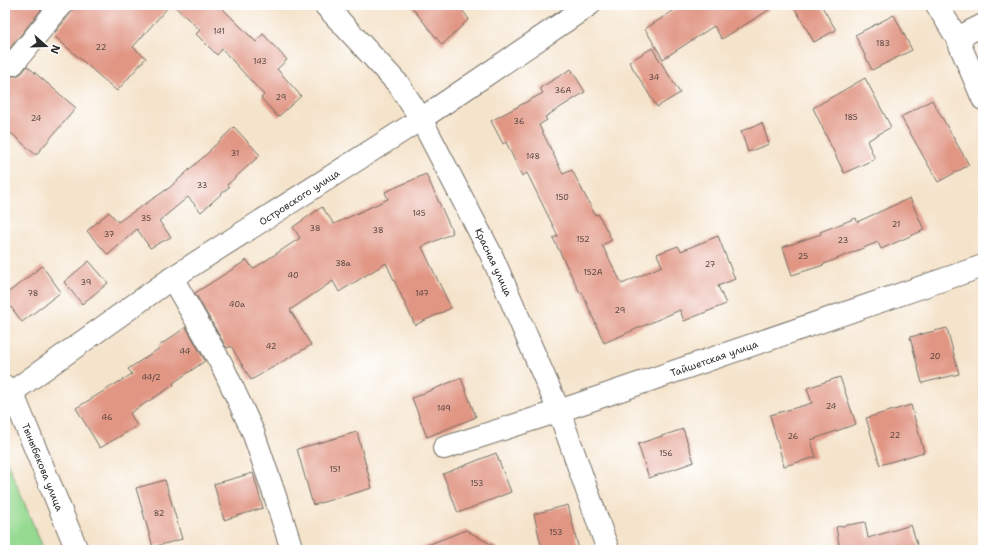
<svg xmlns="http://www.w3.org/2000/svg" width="988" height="555" font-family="'Shantell Sans',sans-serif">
	<rect width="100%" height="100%" fill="#fff"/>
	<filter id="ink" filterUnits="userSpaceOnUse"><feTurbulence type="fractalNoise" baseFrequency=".025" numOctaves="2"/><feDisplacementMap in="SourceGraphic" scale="8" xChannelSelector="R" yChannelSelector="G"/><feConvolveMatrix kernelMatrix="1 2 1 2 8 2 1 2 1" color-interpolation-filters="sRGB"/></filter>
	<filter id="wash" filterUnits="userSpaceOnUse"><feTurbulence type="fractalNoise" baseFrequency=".012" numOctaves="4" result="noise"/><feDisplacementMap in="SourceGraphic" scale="16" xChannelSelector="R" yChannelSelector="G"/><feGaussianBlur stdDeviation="0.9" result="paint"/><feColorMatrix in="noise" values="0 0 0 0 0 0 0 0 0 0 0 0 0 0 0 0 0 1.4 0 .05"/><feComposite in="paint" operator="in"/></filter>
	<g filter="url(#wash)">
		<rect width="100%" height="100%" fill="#f5e4cc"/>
		<path fill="#96da92" stroke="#60825e" d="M 5,457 L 44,550 L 5,550 Z"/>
		<g id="blocks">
			<g fill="#e19583">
				<path d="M 5,5 L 45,5 L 5,54 Z"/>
				<path d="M 73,5 L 170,5 L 133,47 L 146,58 L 117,91 L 53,35 L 71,13 L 73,7 Z"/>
				<path d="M 173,5 L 219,5 L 256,42 L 263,34 L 287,60 L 277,69 L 301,96 L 278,117 L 261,98 L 264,95 L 222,49 L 217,55 L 196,34 L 200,30 Z"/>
				<path d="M 410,5 L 458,5 L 469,19 L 442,45 Z"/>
				<path d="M 682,5 L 777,5 L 722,39 L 714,26 L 663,59 L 645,29 Z"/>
				<path d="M 793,5 L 821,5 L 836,30 L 814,42 Z"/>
				<path d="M 894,15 L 912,50 L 872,70 L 855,35 Z"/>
				<path d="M 652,48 L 680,93 L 657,107 L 629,62 Z"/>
				<path d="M 27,66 L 76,108 L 36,155 L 5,128 L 5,74 L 11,76 L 17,76 L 23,72 Z"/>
				<path d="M 571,69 L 585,92 L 545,117 L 547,120 L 539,125 L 563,174 L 572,170 L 595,215 L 598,214 L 612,240 L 602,245 L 622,284 L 662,266 L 657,254 L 678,246 L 681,251 L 718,236 L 735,279 L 718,286 L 726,304 L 684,321 L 680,310 L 604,343 L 582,292 L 580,293 L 553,238 L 558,236 L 527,173 L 522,176 L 506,142 L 503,144 L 491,121 L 543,93 L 540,88 Z"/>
				<path d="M 865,78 L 891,127 L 867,141 L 875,159 L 844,173 L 813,108 Z"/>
				<path d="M 932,100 L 969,165 L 938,182 L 901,117 Z"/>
				<path d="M 762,123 L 769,144 L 748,152 L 741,131 Z"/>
				<path d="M 234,127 L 260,155 L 227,185 L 229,187 L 201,212 L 188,197 L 159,221 L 171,237 L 150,248 L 137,229 L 108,255 L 87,231 L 109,212 L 118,222 L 169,188 L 210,151 L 210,150 Z"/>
				<path d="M 426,174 L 453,233 L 422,247 L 451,308 L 415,325 L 386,263 L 339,292 L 333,281 L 290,310 L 311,345 L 251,380 L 231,346 L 228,348 L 227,347 L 226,347 L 195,293 L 247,260 L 253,269 L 300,238 L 293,227 L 322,207 L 334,224 L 388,199 L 385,192 Z"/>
				<path d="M 910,198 L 924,230 L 881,249 L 878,242 L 824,264 L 824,265 L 792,275 L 783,247 L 821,234 L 820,232 L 856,218 L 857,222 Z"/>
				<path d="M 89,261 L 108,283 L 82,304 L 64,282 Z"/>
				<path d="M 42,266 L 61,292 L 22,322 L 5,299 L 5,295 Z"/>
				<path d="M 186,327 L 205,361 L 173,383 L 174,385 L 130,413 L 137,426 L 100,448 L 76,408 L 132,374 L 128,369 L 160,348 L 159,346 Z"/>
				<path d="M 947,328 L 959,374 L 922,383 L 910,337 Z"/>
				<path d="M 840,377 L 856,424 L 811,440 L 816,457 L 784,466 L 770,415 L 812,403 L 807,388 Z"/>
				<path d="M 461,378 L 476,417 L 427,437 L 412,398 Z"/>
				<path d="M 911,405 L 924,452 L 880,465 L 866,418 Z"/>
				<path d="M 683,429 L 694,462 L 649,478 L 638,444 Z"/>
				<path d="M 357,432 L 372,488 L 313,505 L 297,449 Z"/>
				<path d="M 496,453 L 511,492 L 458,513 L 443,474 Z"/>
				<path d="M 253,473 L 263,508 L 224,520 L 214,484 Z"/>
				<path d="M 165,480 L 182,539 L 153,547 L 136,488 Z"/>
				<path d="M 568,505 L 579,550 L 542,550 L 534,514 Z"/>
				<path d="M 865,522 L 868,538 L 911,525 L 919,550 L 840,550 L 836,527 Z"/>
				<path d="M 466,530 L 501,550 L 417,550 L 417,549 Z"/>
			</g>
		</g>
	</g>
	<g filter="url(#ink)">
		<use href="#blocks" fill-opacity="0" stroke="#726c63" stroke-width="1"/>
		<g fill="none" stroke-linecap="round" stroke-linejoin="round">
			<g stroke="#726c63" stroke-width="24">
				<g id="minor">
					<path d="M 325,5 L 399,85 L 421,119 L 491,254 L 559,411 L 608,550"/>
					<path d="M 937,5 L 957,38 L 983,99"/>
					<path d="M 957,38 L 983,25"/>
					<path d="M 13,64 L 61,5"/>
					<path d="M 172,278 L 222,365 L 253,432 L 276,499 L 292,550"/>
					<path d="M 5,386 L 12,392 L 77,550"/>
					<path d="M 12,392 L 172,278 L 421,119 L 589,5"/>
					<path d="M 444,448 L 559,411 L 983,266"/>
				</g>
			</g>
			<use href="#minor" stroke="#fff" stroke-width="22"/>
		</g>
	</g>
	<g text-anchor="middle" stroke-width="3.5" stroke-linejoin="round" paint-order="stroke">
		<g font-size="8" fill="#584641">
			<text x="219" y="34">141</text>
			<text x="883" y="46">183</text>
			<text x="101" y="50">22</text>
			<text x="260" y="64">143</text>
			<text x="654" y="80">34</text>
			<text x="563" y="93">36А</text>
			<text x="281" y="100">29</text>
			<text x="851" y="120">185</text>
			<text x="36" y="121">24</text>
			<text x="519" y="124">36</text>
			<text x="235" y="156">31</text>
			<text x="533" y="159">148</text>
			<text x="202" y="188">33</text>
			<text x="562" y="200">150</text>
			<text x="419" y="216">145</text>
			<text x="146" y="221">35</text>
			<text x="896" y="227">21</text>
			<text x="315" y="231">38</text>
			<text x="378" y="233">38</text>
			<text x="109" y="237">37</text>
			<text x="583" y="242">152</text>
			<text x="843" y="243">23</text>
			<text x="803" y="259">25</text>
			<text x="343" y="266">38a</text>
			<text x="710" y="267">27</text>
			<text x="593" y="275">152А</text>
			<text x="293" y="278">40</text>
			<text x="86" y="285">39</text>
			<text x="33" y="296">78</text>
			<text x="422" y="296">147</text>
			<text x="237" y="307">40a</text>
			<text x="620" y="313">29</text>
			<text x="271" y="349">42</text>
			<text x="185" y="354">44</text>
			<text x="935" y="359">20</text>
			<text x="151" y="380">44/2</text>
			<text x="831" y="409">24</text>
			<text x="444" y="411">149</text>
			<text x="107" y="420">46</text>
			<text x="895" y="438">22</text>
			<text x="793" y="439">26</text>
			<text x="666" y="456">156</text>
			<text x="335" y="472">151</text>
			<text x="477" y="486">153</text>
			<text x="159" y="516">82</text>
			<text x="556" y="535">153</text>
		</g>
		<g font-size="10" fill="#2b2b2b" stroke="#fff">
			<text transform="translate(299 197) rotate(-33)" y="4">Островского улица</text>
			<text transform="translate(494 262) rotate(65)" y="4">Красная улица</text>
			<text transform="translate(714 358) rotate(-19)" y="4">Тайшетская улица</text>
			<text transform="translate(43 467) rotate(68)" y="4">Тыныбекова улица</text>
		</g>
	</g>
	<rect width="988" height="555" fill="none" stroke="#fff" stroke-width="20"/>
	<g transform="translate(46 46) rotate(110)" stroke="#ffffff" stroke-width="3" paint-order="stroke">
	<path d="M0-3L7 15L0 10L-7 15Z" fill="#2b2b2b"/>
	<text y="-6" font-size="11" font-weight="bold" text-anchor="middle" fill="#2b2b2b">N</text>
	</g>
</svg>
